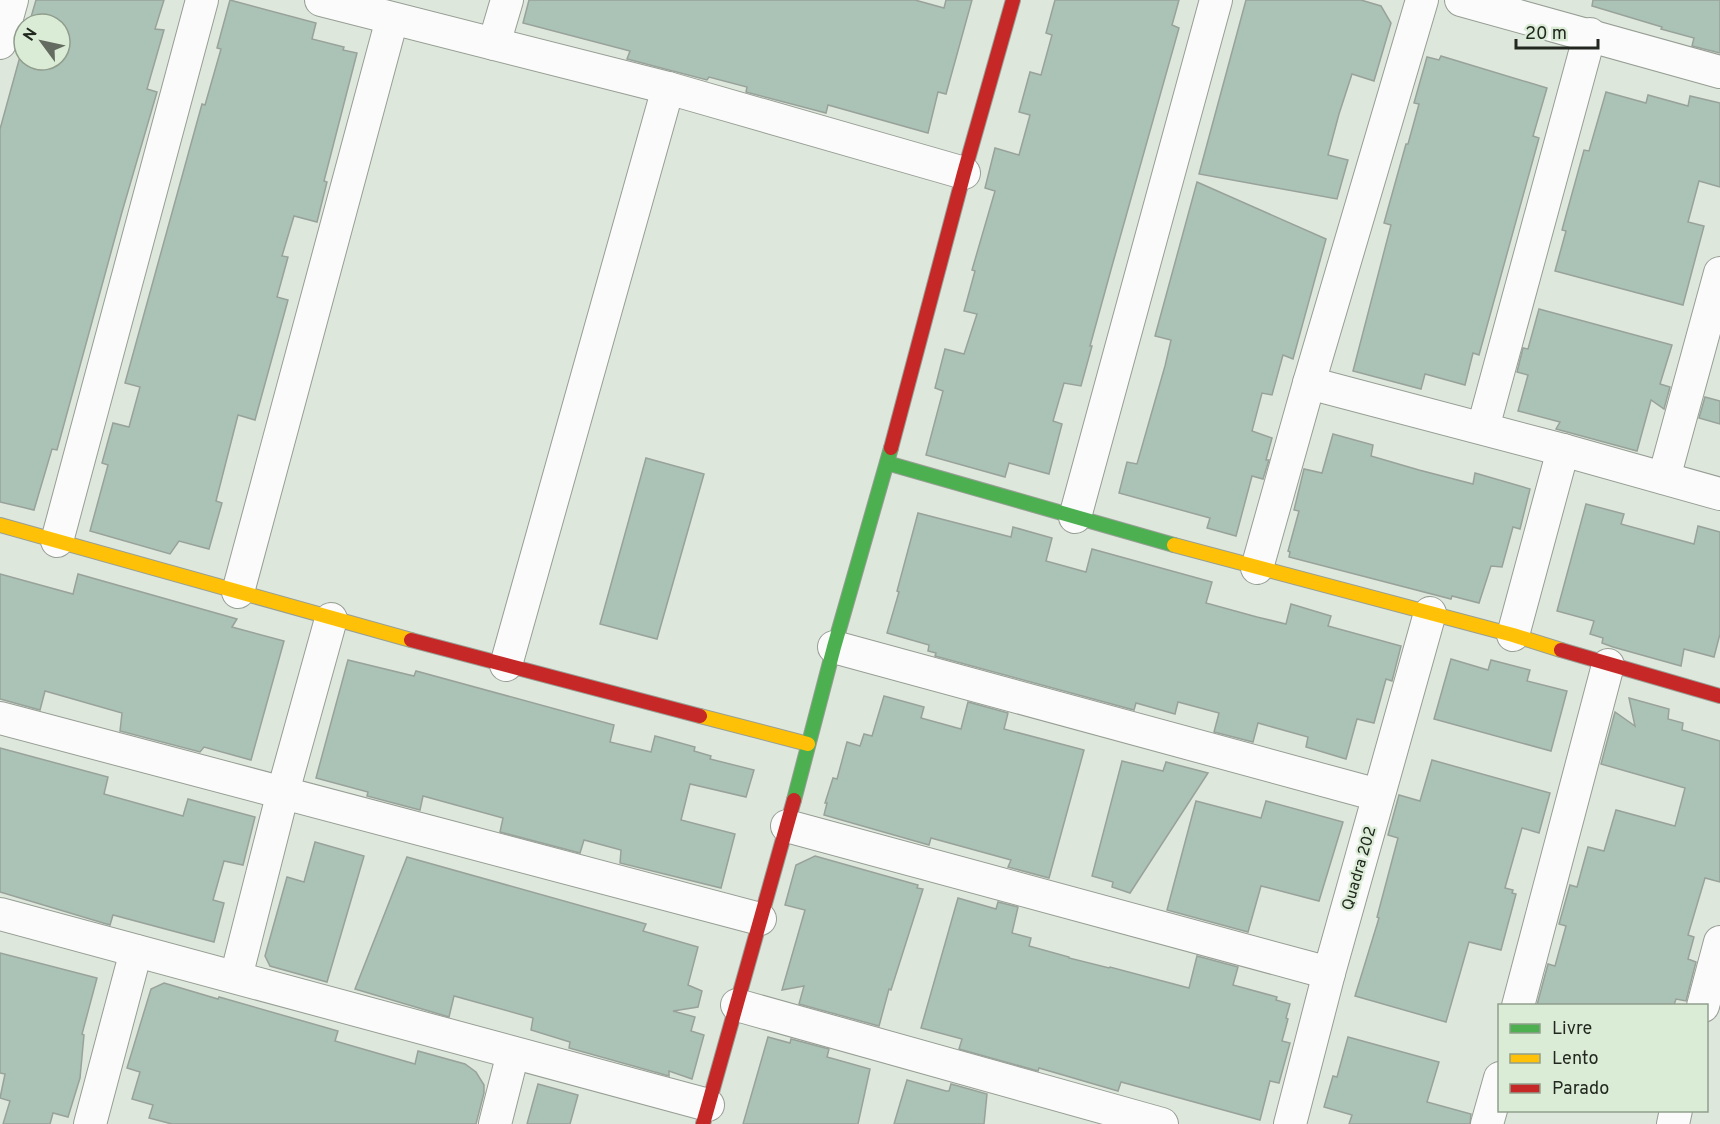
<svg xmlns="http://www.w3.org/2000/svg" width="1720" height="1124" font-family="Overpass,sans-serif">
	<rect width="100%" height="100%" fill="#dee7db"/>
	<g fill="#aac3b6" stroke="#99a29a" stroke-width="1.5">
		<path d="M 36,0 L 164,0 L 155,29 L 164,30 L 147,89 L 157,92 L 122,212 L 57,450 L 52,449 L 34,510 L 0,502 L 0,129 L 24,42 L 24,60 L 60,60 L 60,24 L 29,24 Z"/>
		<path d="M 230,0 L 316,23 L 312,39 L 344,47 L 343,50 L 357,53 L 324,181 L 327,182 L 317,222 L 294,216 L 282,256 L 288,257 L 277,297 L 288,300 L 255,420 L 238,415 L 216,501 L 222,503 L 209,549 L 179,541 L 170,554 L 90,531 L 108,465 L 102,463 L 113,423 L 129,427 L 140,387 L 125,383 L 202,104 L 205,105 L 221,49 L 217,48 Z"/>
		<path d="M 529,0 L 915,0 L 944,8 L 946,0 L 972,0 L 946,94 L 938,92 L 928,133 L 828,105 L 826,113 L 746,92 L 747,87 L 709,77 L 707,80 L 627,59 L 630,51 L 523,23 Z"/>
		<path d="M 1055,0 L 1179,0 L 1172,25 L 1179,28 L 1112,266 L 1090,346 L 1092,346 L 1081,386 L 1064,383 L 1053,421 L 1062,424 L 1049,474 L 1009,463 L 1005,477 L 926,455 L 943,391 L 935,388 L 945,349 L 964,354 L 977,314 L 964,311 L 975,271 L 972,270 L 995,191 L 985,188 L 995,148 L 1019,155 L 1030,115 L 1019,112 L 1030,72 L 1041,75 L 1052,35 L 1046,33 Z"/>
		<path d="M 1246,0 L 1361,0 L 1381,6 L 1391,23 L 1374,81 L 1352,74 L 1339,114 L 1328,155 L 1348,160 L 1337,199 L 1199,174 Z"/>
		<path d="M 1593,0 L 1720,0 L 1720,53 L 1692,46 L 1694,38 L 1661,29 L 1662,27 L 1592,6 Z"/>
		<path d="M 1441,56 L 1547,88 L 1533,136 L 1539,138 L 1479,355 L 1473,353 L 1465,385 L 1425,374 L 1421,389 L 1353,371 L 1391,225 L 1384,223 L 1406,144 L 1408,144 L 1419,104 L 1414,103 L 1427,57 L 1439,60 Z"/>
		<path d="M 1606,92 L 1646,103 L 1648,95 L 1688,106 L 1690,96 L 1720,103 L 1720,187 L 1699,181 L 1688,222 L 1704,226 L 1683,305 L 1555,271 L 1566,231 L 1562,230 L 1584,150 L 1589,151 Z"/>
		<path d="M 1197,182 L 1326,239 L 1293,359 L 1283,355 L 1272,395 L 1262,393 L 1252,431 L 1272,438 L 1266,460 L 1269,460 L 1263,479 L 1252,476 L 1236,536 L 1207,528 L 1210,518 L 1119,493 L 1127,462 L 1137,464 L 1165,366 L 1171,340 L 1155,336 Z"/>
		<path d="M 1539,309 L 1672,345 L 1660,384 L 1670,387 L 1664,409 L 1651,400 L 1637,451 L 1556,429 L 1560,422 L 1518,411 L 1528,375 L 1517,372 L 1523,348 L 1528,349 Z"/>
		<path d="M 1705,397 L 1720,401 L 1720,424 L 1699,418 Z"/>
		<path d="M 1333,434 L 1373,445 L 1371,456 L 1419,470 L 1473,484 L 1475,473 L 1530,489 L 1520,529 L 1513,527 L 1502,567 L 1491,566 L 1479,603 L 1452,596 L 1451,599 L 1289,557 L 1290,552 L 1288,551 L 1299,511 L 1294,510 L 1304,469 L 1322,473 Z"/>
		<path d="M 646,458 L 704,474 L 657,639 L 600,624 Z"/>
		<path d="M 1586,504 L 1624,514 L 1621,524 L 1694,544 L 1698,526 L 1720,532 L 1720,634 L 1714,657 L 1684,649 L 1681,666 L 1613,647 L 1602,643 L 1603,638 L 1590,634 L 1594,621 L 1557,611 Z"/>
		<path d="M 918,513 L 1011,537 L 1013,527 L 1052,538 L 1046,561 L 1086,572 L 1092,549 L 1212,582 L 1206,603 L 1257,617 L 1286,624 L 1291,604 L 1331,616 L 1328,626 L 1401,646 L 1392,681 L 1386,679 L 1374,723 L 1357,719 L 1346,759 L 1306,747 L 1308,737 L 1258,723 L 1253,742 L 1214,732 L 1219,713 L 1178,702 L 1175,714 L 1136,703 L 1134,710 L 935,656 L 936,653 L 928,651 L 929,645 L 887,633 L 899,592 L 897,591 Z"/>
		<path d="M 0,574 L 73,594 L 78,574 L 237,619 L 232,627 L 284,641 L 251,760 L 204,747 L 200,752 L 120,731 L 122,713 L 45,691 L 40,710 L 0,699 Z"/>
		<path d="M 1451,659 L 1488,670 L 1491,660 L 1530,670 L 1527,681 L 1567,691 L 1551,751 L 1434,719 Z"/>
		<path d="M 348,660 L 414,676 L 416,671 L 614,725 L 610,742 L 651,752 L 655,736 L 695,747 L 694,751 L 711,756 L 710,759 L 754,770 L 746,797 L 690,784 L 681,820 L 735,834 L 721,888 L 620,863 L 621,850 L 584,840 L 580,853 L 500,832 L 503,818 L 423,796 L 420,810 L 367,796 L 368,792 L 316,778 Z"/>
		<path d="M 884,696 L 924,707 L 921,718 L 961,729 L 968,702 L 1008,713 L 1004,729 L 1084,750 L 1049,878 L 1008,867 L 1011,860 L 931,838 L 929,845 L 824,815 L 827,803 L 825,803 L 833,778 L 837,779 L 847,742 L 860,746 L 864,734 L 872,736 Z"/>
		<path d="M 1629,698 L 1669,709 L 1668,719 L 1683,723 L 1682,730 L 1720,741 L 1720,882 L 1705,878 L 1688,935 L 1694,937 L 1688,959 L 1696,962 L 1686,1001 L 1676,999 L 1674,1005 L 1537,1005 L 1548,964 L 1555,966 L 1566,926 L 1559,924 L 1570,885 L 1577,887 L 1588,847 L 1604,851 L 1616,810 L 1675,826 L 1685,788 L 1601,764 L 1615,712 L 1635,726 Z"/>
		<path d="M 0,748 L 108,777 L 104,794 L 183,816 L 188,799 L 255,817 L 243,865 L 224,861 L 213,900 L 224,903 L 214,942 L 113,915 L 110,925 L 0,892 Z"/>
		<path d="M 1432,760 L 1550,793 L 1539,833 L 1522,828 L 1505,888 L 1513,890 L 1512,893 L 1516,894 L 1501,950 L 1469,942 L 1446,1022 L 1355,996 L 1379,918 L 1377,917 L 1398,838 L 1388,835 L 1399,795 L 1420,801 Z"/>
		<path d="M 1122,761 L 1163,771 L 1166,762 L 1208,773 L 1130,893 L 1112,887 L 1113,882 L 1092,876 Z"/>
		<path d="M 1196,801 L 1261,818 L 1266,801 L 1343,822 L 1319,901 L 1261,886 L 1248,932 L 1167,910 Z"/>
		<path d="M 315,842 L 364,856 L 327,982 L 270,966 L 265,956 L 287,877 L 304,882 Z"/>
		<path d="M 815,856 L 918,885 L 917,888 L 923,889 L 891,990 L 889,989 L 879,1026 L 799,1004 L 804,986 L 782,990 L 805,910 L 785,905 L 796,865 Z"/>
		<path d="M 407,857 L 646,924 L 643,931 L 698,947 L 688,985 L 702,991 L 698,1007 L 673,1011 L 695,1017 L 691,1031 L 704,1035 L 692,1079 L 669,1071 L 669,1076 L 569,1048 L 570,1042 L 531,1030 L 533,1018 L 454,996 L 449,1017 L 355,989 Z"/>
		<path d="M 958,898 L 996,909 L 998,902 L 1018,907 L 1012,933 L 1031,938 L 1029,946 L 1069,957 L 1069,958 L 1109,968 L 1110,967 L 1189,988 L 1197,956 L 1238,967 L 1233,985 L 1277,997 L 1276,1000 L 1290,1004 L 1286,1018 L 1288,1019 L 1282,1041 L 1290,1043 L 1279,1083 L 1270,1081 L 1260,1120 L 1121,1082 L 1118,1091 L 1039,1068 L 1038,1071 L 959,1049 L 962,1039 L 921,1028 Z"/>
		<path d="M 0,953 L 97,978 L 82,1034 L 84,1035 L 80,1078 L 68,1117 L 53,1113 L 50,1124 L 3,1124 L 10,1101 L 0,1098 L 5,1074 L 0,1073 Z"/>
		<path d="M 164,983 L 218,999 L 219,997 L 338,1031 L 335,1041 L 415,1064 L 418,1051 L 465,1064 L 476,1072 L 484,1085 L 484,1093 L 476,1124 L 172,1124 L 149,1118 L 153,1105 L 132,1099 L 140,1072 L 127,1068 L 151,989 Z"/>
		<path d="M 768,1037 L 790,1043 L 791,1039 L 829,1049 L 827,1057 L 870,1069 L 858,1124 L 743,1124 Z"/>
		<path d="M 1348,1037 L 1439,1062 L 1427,1102 L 1471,1114 L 1470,1124 L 1349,1124 L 1352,1115 L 1324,1107 L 1333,1076 L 1337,1077 Z"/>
		<path d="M 907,1080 L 946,1091 L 949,1091 L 951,1084 L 987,1094 L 984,1124 L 894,1124 Z"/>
		<path d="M 538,1084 L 578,1095 L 570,1124 L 527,1124 Z"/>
	</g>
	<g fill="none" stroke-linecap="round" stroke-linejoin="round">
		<g stroke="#979e95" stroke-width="34">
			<g id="street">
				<path d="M 321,0 L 668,88 L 964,173"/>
				<path d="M 1461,0 L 1720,72"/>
				<path d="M 0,43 L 12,0"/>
				<path d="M 494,44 L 507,0"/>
				<path d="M 1309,383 L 1563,450 L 1720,494"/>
				<path d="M 1483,428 L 1590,34"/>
				<path d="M 1664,478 L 1720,273"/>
				<path d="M 1075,517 L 1216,0"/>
				<path d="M 57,541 L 202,0"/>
				<path d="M 1257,568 L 1309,383 L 1422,0"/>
				<path d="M 238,592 L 392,19"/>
				<path d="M 1513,635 L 1563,450"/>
				<path d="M 834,647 L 1378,795"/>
				<path d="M 506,665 L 668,88"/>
				<path d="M 0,718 L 760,919"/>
				<path d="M 787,826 L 1329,973"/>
				<path d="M 0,914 L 708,1105"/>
				<path d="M 236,977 L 283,792 L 331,619"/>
				<path d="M 737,1005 L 1162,1124"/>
				<path d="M 1518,1006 L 1608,665"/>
				<path d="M 1703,1006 L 1720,942"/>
				<path d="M 90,1124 L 136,951"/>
				<path d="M 495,1124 L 513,1053"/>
				<path d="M 1290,1124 L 1329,973 L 1430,613"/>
				<path d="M 1487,1124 L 1500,1078"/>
				<path d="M 1673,1124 L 1676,1110"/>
			</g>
		</g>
		<g stroke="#979e95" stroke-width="16">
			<g id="fast">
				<path d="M 887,463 L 1174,545"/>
				<path d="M 794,800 L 834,647 L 891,448"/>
			</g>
		</g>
		<g stroke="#979e95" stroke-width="16">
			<g id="slow">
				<path d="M 0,525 L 411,640"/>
				<path d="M 1174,545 L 1513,635 L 1561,650"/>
				<path d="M 700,716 L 808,744"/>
			</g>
		</g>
		<g stroke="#979e95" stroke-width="16">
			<g id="jam">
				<path d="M 891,448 L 964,173 L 1013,0"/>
				<path d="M 411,640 L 700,716"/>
				<path d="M 1561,650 L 1720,696"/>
				<path d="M 703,1124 L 794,800"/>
			</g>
		</g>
		<use href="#street" stroke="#fafbfa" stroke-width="32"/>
		<use href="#fast" stroke="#4caf50" stroke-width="14"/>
		<use href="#slow" stroke="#ffc107" stroke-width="14"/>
		<use href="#jam" stroke="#c62828" stroke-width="14"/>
	</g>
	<g text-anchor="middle" stroke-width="4.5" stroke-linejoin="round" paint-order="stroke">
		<g font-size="16" fill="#222820" stroke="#dbecd6">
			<text transform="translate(1358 868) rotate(-74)" y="6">Quadra 202</text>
		</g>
	</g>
	<rect x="1498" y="1004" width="210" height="108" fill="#dbecd6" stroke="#919e8d" stroke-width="1.5"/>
	<rect x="1510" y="1024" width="30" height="9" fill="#4caf50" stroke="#919e8d" stroke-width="1.5"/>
	<text x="1552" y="1034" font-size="18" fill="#222820">Livre</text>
	<rect x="1510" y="1054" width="30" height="9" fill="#ffc107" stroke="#919e8d" stroke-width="1.5"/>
	<text x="1552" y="1064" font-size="18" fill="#222820">Lento</text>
	<rect x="1510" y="1084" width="30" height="9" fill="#c62828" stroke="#919e8d" stroke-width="1.5"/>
	<text x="1552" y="1094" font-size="18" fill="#222820">Parado</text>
	<g transform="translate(42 42) rotate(303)"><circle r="28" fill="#dbecd6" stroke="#919e8d" stroke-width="1.5"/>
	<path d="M0-4.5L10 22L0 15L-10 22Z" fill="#646b61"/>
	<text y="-9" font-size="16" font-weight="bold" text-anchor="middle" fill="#222820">N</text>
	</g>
	<path d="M1516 39v9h82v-9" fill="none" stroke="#222820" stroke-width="3"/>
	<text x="1525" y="39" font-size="18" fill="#222820" stroke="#dbecd6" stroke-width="4.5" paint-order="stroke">20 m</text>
</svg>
